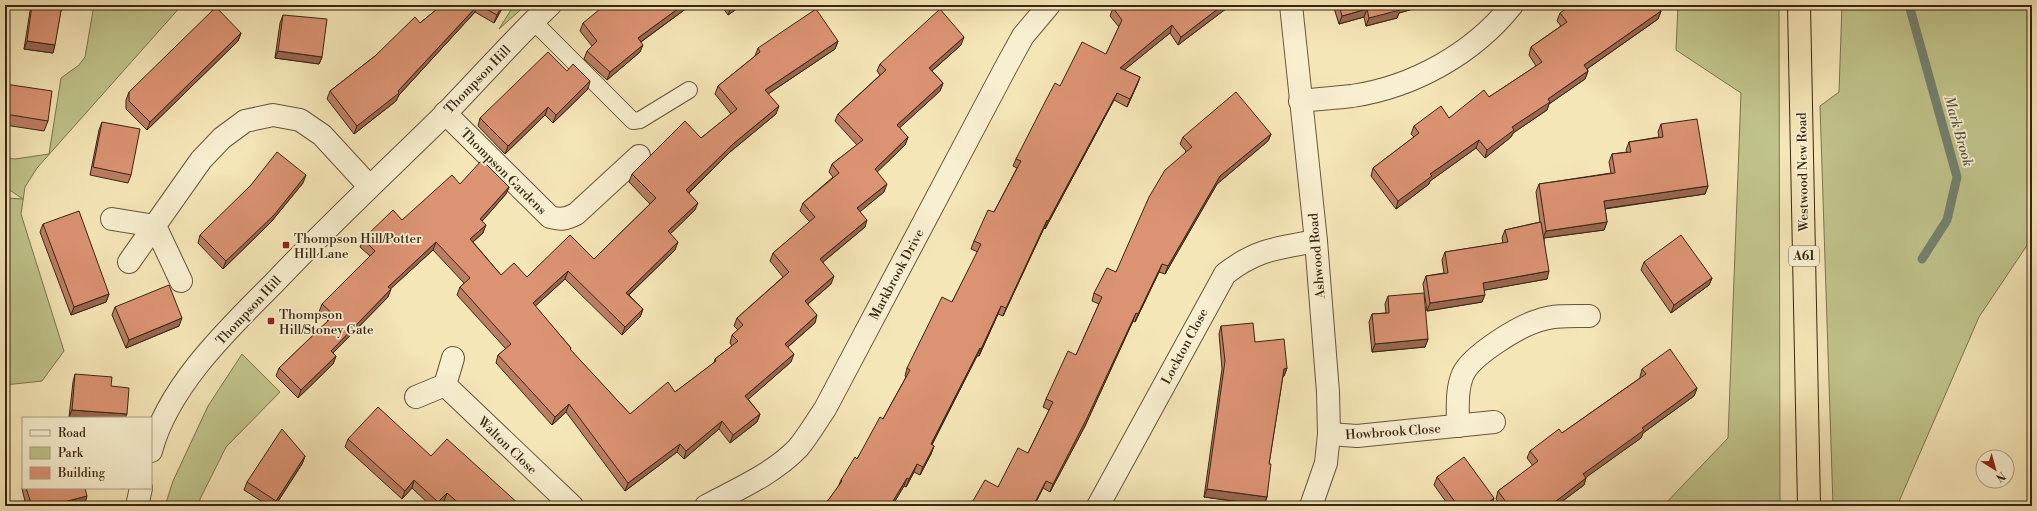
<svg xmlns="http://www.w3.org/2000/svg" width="2037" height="511" font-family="'Libre Bodoni',serif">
	<rect width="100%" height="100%" fill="#f5e6b7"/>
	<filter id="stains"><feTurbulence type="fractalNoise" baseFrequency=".005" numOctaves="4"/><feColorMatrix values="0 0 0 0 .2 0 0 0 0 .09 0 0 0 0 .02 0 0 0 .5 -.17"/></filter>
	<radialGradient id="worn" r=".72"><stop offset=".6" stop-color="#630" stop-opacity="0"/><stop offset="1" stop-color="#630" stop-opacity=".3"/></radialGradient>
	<g fill="#c0c48b" stroke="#7c754f">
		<path d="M 94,5 L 182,5 L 37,168 L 25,187 L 21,214 L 64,351 L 42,381 L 5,385 L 5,198 L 23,199 L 5,187 L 5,158 L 15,159 L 49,154 L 61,78 L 79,65 L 85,57 Z"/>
		<path d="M 514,5 L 526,5 L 499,29 Z"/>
		<path d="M 1678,5 L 1779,5 L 1780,506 L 1663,506 L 1728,438 L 1741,93 L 1676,50 Z"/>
		<path d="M 1842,5 L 2032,5 L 2032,238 L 1979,317 L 1897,506 L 1833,506 L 1820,106 L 1839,92 Z"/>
		<path d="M 242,354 L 280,392 L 226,447 L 200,499 L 200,506 L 165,506 L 173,481 L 208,406 Z"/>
	</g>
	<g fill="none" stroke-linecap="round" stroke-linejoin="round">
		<path stroke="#748270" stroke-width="9" d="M 1909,5 L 1957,177 L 1947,220 L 1922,259"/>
		<g stroke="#68563c" stroke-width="18">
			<path id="service" d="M 533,21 L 633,121 L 640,120 L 689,90"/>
		</g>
		<g stroke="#68563c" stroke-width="24">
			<g id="minor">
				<path d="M 1291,5 L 1316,241 L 1328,392 L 1329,434 L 1326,463 L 1311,506"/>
				<path d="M 1300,101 C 1317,99 1335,98 1352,96 C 1413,87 1473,54 1512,5"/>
				<path d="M 445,113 L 550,217 C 561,220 566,219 576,214 L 639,156"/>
				<path d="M 112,219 L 155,226 L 181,281"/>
				<path d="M 129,262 L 201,160 L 222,138 L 245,121 L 273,115 L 300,120 L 322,135 L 369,186"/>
				<path d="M 445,385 L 572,506"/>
				<path d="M 416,397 L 445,385 L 453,358"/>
				<path d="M 1458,426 C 1458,410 1456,390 1463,374 C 1472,355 1519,326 1540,320 C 1555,315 1572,316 1589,316"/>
				<path d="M 1329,434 L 1357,436 L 1494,422"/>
				<path d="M 151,451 C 168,386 229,328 275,282 C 330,224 388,170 445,114 C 480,78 513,40 550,5"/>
				<path d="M 137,506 L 141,488"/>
				<path d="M 706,506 C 738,489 773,474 798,448 C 808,436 816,422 825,409 L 1007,65 L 1023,36 L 1049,5"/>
				<path d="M 1098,506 L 1225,274 C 1257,249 1278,248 1316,241"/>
			</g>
		</g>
		<g stroke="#392613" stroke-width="24">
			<path id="trunk" d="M 1799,5 L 1809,506"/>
		</g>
		<use href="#service" stroke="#f8efd0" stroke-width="16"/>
		<use href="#minor" stroke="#f8efd0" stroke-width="22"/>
		<use href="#trunk" stroke="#f5e6b7" stroke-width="22"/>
	</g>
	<g fill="#bc7e63" stroke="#392613">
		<path d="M 31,5 L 62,5 L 53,53 L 24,49 Z"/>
		<path d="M 442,5 L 504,5 L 494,23 L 475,12 L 399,95 L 396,101 L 354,134 L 327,99 L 330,91 L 375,56 L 420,23 Z"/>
		<path d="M 691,5 L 641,42 L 640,52 L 607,80 L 584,59 L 587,51 L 592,46 L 580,31 L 583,23 Z"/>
		<path d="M 721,5 L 742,5 L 728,15 Z"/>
		<path d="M 1333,5 L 1427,5 L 1399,13 L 1397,18 L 1366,26 L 1364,17 L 1339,24 Z"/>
		<path d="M 1113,8 L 1227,8 L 1178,45 L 1170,33 L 1124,70 L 1140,77 L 1137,85 L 1127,107 L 1114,100 L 1045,229 L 1044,228 L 1003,316 L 998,314 L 979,356 L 977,356 L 932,445 L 934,446 L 931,454 L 920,475 L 914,472 L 906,487 L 904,486 L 892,506 L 824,506 L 838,487 L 841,480 L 857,459 L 883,419 L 906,377 L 905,376 L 907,368 L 952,302 L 978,252 L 971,249 L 974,241 L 994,212 L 1017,168 L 1013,166 L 1016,159 L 1060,86 L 1106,54 L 1119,27 L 1110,16 Z"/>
		<path d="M 1661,11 L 1658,19 L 1587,69 L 1588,71 L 1585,79 L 1549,104 L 1547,110 L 1513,133 L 1511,137 L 1485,158 L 1476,148 L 1430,181 L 1429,184 L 1396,209 L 1371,176 L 1373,168 L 1414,137 L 1411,134 L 1414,126 L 1449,118 L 1489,97 L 1536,66 L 1529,55 L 1531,47 L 1561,26 L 1557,21 L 1560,13 Z"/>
		<path d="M 283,15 L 322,57 L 319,64 L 275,58 L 280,23 Z"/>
		<path d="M 241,33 L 238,41 L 147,130 L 126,109 L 126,100 L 129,92 Z"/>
		<path d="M 838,41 L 835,49 L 768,94 L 776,114 L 730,152 L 689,193 L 695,210 L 670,234 L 675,250 L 629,295 L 643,309 L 640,317 L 622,335 L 565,279 L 535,306 L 571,348 L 570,350 L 630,414 L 675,392 L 714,363 L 715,359 L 732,346 L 730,343 L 732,335 L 738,330 L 734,326 L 737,318 L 783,277 L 770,261 L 773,253 L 810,222 L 800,211 L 803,203 L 833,177 L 829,172 L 832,164 L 857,145 L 835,121 L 838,114 L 880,75 L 877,71 L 880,64 L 961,45 L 932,71 L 943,83 L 940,91 L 899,128 L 908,137 L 905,145 L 877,172 L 884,192 L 860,211 L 865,227 L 823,262 L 831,284 L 808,304 L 815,323 L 788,347 L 791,362 L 748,399 L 760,414 L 757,422 L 730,443 L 719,429 L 684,459 L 677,452 L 625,491 L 566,412 L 552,425 L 496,363 L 498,355 L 506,349 L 457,295 L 460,287 L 464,283 L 433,250 L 390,289 L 388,297 L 333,353 L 336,356 L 333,364 L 298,398 L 276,376 L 279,368 L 328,321 L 319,312 L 322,304 L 370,256 L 360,247 L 363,239 L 402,220 L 460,184 L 509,187 L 506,194 L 482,221 L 483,233 L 473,242 L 501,275 L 527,277 L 594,259 L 650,204 L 629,182 L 632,174 L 701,138 L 731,114 L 715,94 L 718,86 L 755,56 L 758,48 Z"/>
		<path d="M 567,71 L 588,89 L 553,123 L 545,115 L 505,154 L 478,126 L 480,118 Z"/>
		<path d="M 5,84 L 48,121 L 44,131 L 5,125 Z"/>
		<path d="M 102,122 L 131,175 L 128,183 L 90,175 L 99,130 Z"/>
		<path d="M 1661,124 L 1708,186 L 1705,194 L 1605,209 L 1607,222 L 1604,230 L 1544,238 L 1547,279 L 1484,290 L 1482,302 L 1427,311 L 1423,284 L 1426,276 L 1444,273 L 1442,260 L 1445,252 L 1503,243 L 1502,238 L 1505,230 L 1540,222 L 1536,192 L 1539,184 L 1611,173 L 1609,162 L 1612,154 L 1627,152 L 1626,150 L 1629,142 L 1659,137 L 1658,132 Z"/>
		<path d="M 1271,134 L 1268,141 L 1217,184 L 1165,274 L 1159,272 L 1135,322 L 1133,321 L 1085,426 L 1050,492 L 1043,488 L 1034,506 L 970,506 L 998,487 L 1028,453 L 1049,410 L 1043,407 L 1046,399 L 1076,355 L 1099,304 L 1092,301 L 1094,293 L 1116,272 L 1186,151 L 1180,144 L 1183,137 Z"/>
		<path d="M 303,183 L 271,222 L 223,269 L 198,243 L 200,235 Z"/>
		<path d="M 43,224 L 109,294 L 106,302 L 71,315 L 40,232 Z"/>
		<path d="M 1644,262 L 1712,278 L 1709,285 L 1671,313 L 1641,270 Z"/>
		<path d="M 1388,296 L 1428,339 L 1425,347 L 1372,352 L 1369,322 L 1372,314 L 1386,313 L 1385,304 Z"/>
		<path d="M 115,307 L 179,326 L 126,348 L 112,315 Z"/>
		<path d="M 1221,326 L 1255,342 L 1287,368 L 1284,376 L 1283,376 L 1269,464 L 1267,497 L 1264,505 L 1204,497 L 1222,369 L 1219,334 Z"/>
		<path d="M 1642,369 L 1697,388 L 1694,396 L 1643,433 L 1641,438 L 1586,477 L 1584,485 L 1556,506 L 1501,506 L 1496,499 L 1498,491 L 1533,466 L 1527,458 L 1530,451 L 1562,433 L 1640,378 L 1640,377 Z"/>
		<path d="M 75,374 L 125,418 L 69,417 L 73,382 Z"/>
		<path d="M 348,439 L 431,456 L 521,506 L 450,506 L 444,501 L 440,506 L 431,506 L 412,488 L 402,499 L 345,447 Z"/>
		<path d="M 305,456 L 302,464 L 275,506 L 269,506 L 244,490 L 247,482 Z"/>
		<path d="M 1437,477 L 1492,506 L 1449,506 L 1434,485 Z"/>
		<path d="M 23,485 L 23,488 L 85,488 L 85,504 L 76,506 L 26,506 L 26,505 L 22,489 Z"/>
	</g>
	<g fill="#996750" stroke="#392613">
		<path d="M 478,5 L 475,12 L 399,95 L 396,101 L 354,134 L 357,126 L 398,91 Z"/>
		<path d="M 502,5 L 504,5 L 494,23 L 497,15 Z"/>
		<path d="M 683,5 L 691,5 L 635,46 L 638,38 Z"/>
		<path d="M 734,5 L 742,5 L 728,15 L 731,7 Z"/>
		<path d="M 1223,5 L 1235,5 L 1227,8 L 1178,45 L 1181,37 Z"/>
		<path d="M 1402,5 L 1427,5 L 1399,13 L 1397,18 L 1366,26 L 1369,18 Z"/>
		<path d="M 1367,9 L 1364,17 L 1339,24 L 1342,16 Z"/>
		<path d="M 1661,11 L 1658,19 L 1581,73 L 1584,65 Z"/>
		<path d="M 1172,25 L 1170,33 L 1117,76 L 1120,68 Z"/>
		<path d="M 241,33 L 238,41 L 147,130 L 150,122 Z"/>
		<path d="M 964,37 L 961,45 L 926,76 L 929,68 Z"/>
		<path d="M 27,41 L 55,45 L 53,53 L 24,49 Z"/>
		<path d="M 838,41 L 835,49 L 762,98 L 765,90 Z"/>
		<path d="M 643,45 L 640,52 L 607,80 L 610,72 Z"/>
		<path d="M 278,51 L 322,57 L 319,64 L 275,58 Z"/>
		<path d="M 1588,71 L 1585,79 L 1549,104 L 1547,110 L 1513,133 L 1511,137 L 1485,158 L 1487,150 L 1512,127 L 1548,99 Z"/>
		<path d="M 1140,77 L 1137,85 L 1127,107 L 1130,99 Z"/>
		<path d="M 590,81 L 588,89 L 553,123 L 556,115 Z"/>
		<path d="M 943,83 L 940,91 L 894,133 L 897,125 Z"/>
		<path d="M 1117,93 L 1114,100 L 1045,229 L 1048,221 Z"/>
		<path d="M 779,106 L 776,114 L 730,152 L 683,198 L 686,190 L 733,144 Z"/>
		<path d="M 548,107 L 545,115 L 505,154 L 508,146 Z"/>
		<path d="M 1271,134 L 1268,141 L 1217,184 L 1165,274 L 1168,266 L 1220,176 Z"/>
		<path d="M 908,137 L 905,145 L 872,177 L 875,169 Z"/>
		<path d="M 1479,140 L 1476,148 L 1430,181 L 1429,184 L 1396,209 L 1398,201 L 1430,174 Z"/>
		<path d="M 306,175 L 303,183 L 271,222 L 223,269 L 226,261 Z"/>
		<path d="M 887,184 L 884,192 L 855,216 L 857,208 Z"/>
		<path d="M 1708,186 L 1705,194 L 1601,209 L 1604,201 Z"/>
		<path d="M 509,187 L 506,194 L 477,227 L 480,219 Z"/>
		<path d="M 698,203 L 695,210 L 665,239 L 668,231 Z"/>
		<path d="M 867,220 L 865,227 L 817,267 L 820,259 Z"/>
		<path d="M 1047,220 L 1044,228 L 1003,316 L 1006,308 Z"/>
		<path d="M 1607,222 L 1604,230 L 1543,238 L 1546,231 Z"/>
		<path d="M 486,225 L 483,233 L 467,247 L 470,239 Z"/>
		<path d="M 436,242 L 433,250 L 385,294 L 388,287 Z"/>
		<path d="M 678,242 L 675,250 L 623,300 L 626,293 Z"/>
		<path d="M 1162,264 L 1159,272 L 1135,322 L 1138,314 Z"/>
		<path d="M 568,271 L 565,279 L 530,311 L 533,303 Z"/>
		<path d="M 1549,271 L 1547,279 L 1480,291 L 1483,283 Z"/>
		<path d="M 834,276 L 831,284 L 802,309 L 805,301 Z"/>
		<path d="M 1712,278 L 1709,285 L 1671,313 L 1674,305 Z"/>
		<path d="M 391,289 L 388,297 L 328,358 L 331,351 Z"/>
		<path d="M 109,294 L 106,302 L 71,315 L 74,307 Z"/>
		<path d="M 1485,295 L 1482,302 L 1427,311 L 1430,303 Z"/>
		<path d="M 1001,306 L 998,314 L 979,356 L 981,349 Z"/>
		<path d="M 643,309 L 640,317 L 622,335 L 625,327 Z"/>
		<path d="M 1136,313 L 1133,321 L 1085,426 L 1050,492 L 1053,484 Z"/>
		<path d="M 817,315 L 815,323 L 782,352 L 785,344 Z"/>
		<path d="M 182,318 L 179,326 L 126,348 L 129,340 Z"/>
		<path d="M 1428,339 L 1425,347 L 1372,352 L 1375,344 Z"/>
		<path d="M 980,348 L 977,356 L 928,452 L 931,444 Z"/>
		<path d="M 794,354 L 791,362 L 743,404 L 745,396 Z"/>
		<path d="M 336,356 L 333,364 L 298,398 L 301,390 Z"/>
		<path d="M 1287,368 L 1284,376 L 1282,377 L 1284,369 Z"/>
		<path d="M 1697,388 L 1694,396 L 1643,433 L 1641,438 L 1581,481 L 1583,474 L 1642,428 Z"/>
		<path d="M 569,404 L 566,412 L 552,425 L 555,417 Z"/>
		<path d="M 72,410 L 127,414 L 125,418 L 69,417 Z"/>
		<path d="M 760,414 L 757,422 L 730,443 L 733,435 Z"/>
		<path d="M 722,421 L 719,429 L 684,459 L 686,451 Z"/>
		<path d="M 680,444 L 677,452 L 625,491 L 628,483 Z"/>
		<path d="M 934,446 L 931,454 L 920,475 L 923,467 Z"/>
		<path d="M 305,456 L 302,464 L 275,506 L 274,506 L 276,501 Z"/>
		<path d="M 917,464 L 914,472 L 906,487 L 909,479 Z"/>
		<path d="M 907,478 L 904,486 L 892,506 L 890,506 Z"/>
		<path d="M 1586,478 L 1584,485 L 1556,506 L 1550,506 L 1551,505 Z"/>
		<path d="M 414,480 L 412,488 L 402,499 L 405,491 Z"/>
		<path d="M 1046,481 L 1043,488 L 1034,506 L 1033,506 Z"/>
		<path d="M 1207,489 L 1267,497 L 1264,505 L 1204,497 Z"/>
		<path d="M 447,493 L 444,501 L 440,506 L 437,506 L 438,502 Z"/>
		<path d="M 87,496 L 85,504 L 76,506 L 63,506 L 64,502 Z"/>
		<path d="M 1494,498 L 1492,506 L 1484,506 Z"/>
	</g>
	<g fill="#db9373" stroke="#392613">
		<path d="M 32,5 L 62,5 L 55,45 L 27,41 Z"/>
		<path d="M 442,5 L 478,5 L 398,91 L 399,93 L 357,126 L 330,91 L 375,56 L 415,17 L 420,23 Z"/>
		<path d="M 479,5 L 502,5 L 497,15 Z"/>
		<path d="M 605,5 L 683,5 L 638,38 L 643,45 L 610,72 L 587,51 L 597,41 L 583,23 Z"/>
		<path d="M 1116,5 L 1223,5 L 1181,37 L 1172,25 L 1120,68 L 1140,77 L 1130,99 L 1117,93 L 1048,221 L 1047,220 L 1006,308 L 1001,306 L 981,349 L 980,348 L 931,444 L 934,446 L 923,467 L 917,464 L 909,479 L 907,478 L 890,506 L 824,506 L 842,481 L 841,480 L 855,457 L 857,459 L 880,417 L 883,419 L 910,370 L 907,368 L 942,297 L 952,302 L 981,244 L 974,241 L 988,210 L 994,212 L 1021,161 L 1016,159 L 1045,102 L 1055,83 L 1060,86 L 1082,42 L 1106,54 L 1122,20 L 1113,8 Z"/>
		<path d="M 1339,5 L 1402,5 L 1398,6 L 1400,10 L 1369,18 L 1367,9 L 1342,16 Z"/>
		<path d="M 1571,5 L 1656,5 L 1661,11 L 1584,65 L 1588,71 L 1548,99 L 1550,102 L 1512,127 L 1514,130 L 1487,150 L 1479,140 L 1430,174 L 1432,176 L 1398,201 L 1373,168 L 1419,133 L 1414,126 L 1441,106 L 1449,118 L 1484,90 L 1489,97 L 1542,62 L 1531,47 L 1567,22 L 1560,13 Z"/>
		<path d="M 216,7 L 241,33 L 150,122 L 129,101 L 129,92 Z"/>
		<path d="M 816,9 L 838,41 L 765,90 L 779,106 L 733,144 L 686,190 L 698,203 L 668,231 L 678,242 L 626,293 L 643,309 L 625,327 L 568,271 L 533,303 L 571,348 L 570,349 L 630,414 L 668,382 L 675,392 L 716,361 L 715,359 L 738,341 L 732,335 L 743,325 L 737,318 L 789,272 L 773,253 L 815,217 L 803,203 L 839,173 L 832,164 L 863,140 L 838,114 L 886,70 L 880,64 L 940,9 L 964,37 L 929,68 L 943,83 L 897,125 L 908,137 L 875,169 L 887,184 L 857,208 L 867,220 L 820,259 L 834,276 L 805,301 L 817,315 L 785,344 L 794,354 L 745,396 L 760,414 L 733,435 L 722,421 L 686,451 L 680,444 L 628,483 L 569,404 L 555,417 L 498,355 L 511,344 L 460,287 L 470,278 L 436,242 L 388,287 L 391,289 L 331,351 L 336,356 L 301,390 L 279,368 L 334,315 L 322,304 L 375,251 L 363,239 L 393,210 L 402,220 L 452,175 L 460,184 L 482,160 L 509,187 L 480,219 L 486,225 L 470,239 L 501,275 L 514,263 L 527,277 L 570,235 L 594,259 L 656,198 L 632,174 L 685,121 L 701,138 L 737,109 L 718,86 L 760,52 L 758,48 Z"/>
		<path d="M 283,15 L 327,19 L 322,57 L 278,51 Z"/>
		<path d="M 548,52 L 567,71 L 573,64 L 590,81 L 556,115 L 548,107 L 508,146 L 480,118 Z"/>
		<path d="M 5,84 L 52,91 L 48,121 L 5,114 Z"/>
		<path d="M 1236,92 L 1271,134 L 1220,176 L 1168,266 L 1162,264 L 1138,314 L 1136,313 L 1087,418 L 1053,484 L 1046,481 L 1033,506 L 970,506 L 985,480 L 998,487 L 1018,448 L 1028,453 L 1053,402 L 1046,399 L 1068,351 L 1076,355 L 1102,297 L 1094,293 L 1107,268 L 1116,272 L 1149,197 L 1165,170 L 1192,147 L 1183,137 Z"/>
		<path d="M 1697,119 L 1708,186 L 1604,201 L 1607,222 L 1546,231 L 1539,184 L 1615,173 L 1612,154 L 1631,152 L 1629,142 L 1663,137 L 1661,124 Z"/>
		<path d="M 102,122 L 140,129 L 131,175 L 93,167 Z"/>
		<path d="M 277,152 L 306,175 L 274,215 L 226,261 L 200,235 L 251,185 Z"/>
		<path d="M 79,211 L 109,294 L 74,307 L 43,224 Z"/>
		<path d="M 1541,222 L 1549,271 L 1483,283 L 1485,295 L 1430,303 L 1426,276 L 1448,273 L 1445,252 L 1508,242 L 1505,230 Z"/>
		<path d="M 1681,235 L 1712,278 L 1674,305 L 1644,262 Z"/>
		<path d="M 169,285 L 182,318 L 129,340 L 115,307 Z"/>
		<path d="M 1424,293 L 1428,339 L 1375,344 L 1372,314 L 1389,313 L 1388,296 Z"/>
		<path d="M 1253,323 L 1255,342 L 1284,339 L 1287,368 L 1284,369 L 1269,464 L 1271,464 L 1267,497 L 1207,489 L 1225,361 L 1221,326 Z"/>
		<path d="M 1670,349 L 1697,388 L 1642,428 L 1644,430 L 1583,474 L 1586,478 L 1551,505 L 1552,506 L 1509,506 L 1498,491 L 1538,461 L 1530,451 L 1559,429 L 1562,433 L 1646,374 L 1642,369 Z"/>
		<path d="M 75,374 L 112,377 L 111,386 L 129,388 L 127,414 L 72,410 Z"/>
		<path d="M 378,407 L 431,456 L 447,439 L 521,506 L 462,506 L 447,493 L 438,502 L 414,480 L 405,491 L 348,439 Z"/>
		<path d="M 282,429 L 305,456 L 276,501 L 247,482 Z"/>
		<path d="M 1464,457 L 1494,498 L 1484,506 L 1458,506 L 1437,477 Z"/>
		<path d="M 26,488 L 85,488 L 87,496 L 64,502 L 66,506 L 27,506 L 26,504 L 31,503 Z"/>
	</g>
	<g fill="#8f2418" stroke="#f8efd0" stroke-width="1.5">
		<rect x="282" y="241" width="8" height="8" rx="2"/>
		<rect x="267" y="317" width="8" height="8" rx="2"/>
	</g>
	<g text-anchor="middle" stroke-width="3.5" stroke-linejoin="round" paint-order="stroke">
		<rect fill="#f8efd0" stroke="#72624c" stroke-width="1" x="1789" y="246" width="30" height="20" rx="3"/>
		<g font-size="12" font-weight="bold" fill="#392613">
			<text x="1804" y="260">A61</text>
		</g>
		<g font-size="13" fill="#392613" stroke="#f8efd0">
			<text transform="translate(477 79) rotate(-46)" y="5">Thompson Hill</text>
			<text transform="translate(504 171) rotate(45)" y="5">Thompson Gardens</text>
			<text transform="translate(1802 172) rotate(-91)" y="5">Westwood New Road</text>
			<text transform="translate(1316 256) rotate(-95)" y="5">Ashwood Road</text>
			<text transform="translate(896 274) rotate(-62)" y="5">Markbrook Drive</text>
			<text transform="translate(248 310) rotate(-47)" y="5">Thompson Hill</text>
			<text transform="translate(1184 346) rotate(-62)" y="5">Lockton Close</text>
			<text transform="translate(1393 431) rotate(-4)" y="5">Howbrook Close</text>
			<text transform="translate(508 445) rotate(44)" y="5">Walton Close</text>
		</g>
		<g font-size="13" fill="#392613" stroke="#f8efd0" text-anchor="start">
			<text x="294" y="243">Thompson Hill/Potter<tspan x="294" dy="15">Hill Lane</tspan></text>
			<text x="279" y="319">Thompson<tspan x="279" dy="15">Hill/Stoney Gate</tspan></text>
		</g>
		<g font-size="14" font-style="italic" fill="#575442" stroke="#f8efd0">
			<text transform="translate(1959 131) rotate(74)" y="5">Mark Brook</text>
		</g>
	</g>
	<rect width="2037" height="511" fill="none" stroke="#f5e6b7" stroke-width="20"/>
	<rect x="6" y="6" width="2025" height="499" fill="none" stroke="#392613" stroke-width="2"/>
	<rect x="10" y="10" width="2017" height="491" fill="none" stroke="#392613"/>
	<rect x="22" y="417" width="130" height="72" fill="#f8efd0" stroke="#ac9f84"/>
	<rect x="30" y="430" width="20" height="6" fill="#f8efd0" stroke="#ac9f84"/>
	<text x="58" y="437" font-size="12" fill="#392613">Road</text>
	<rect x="30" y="447" width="20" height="12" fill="#c0c48b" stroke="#ac9f84"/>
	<text x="58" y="457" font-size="12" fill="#392613">Park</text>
	<rect x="30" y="467" width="20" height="12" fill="#db9373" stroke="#ac9f84"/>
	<text x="58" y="477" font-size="12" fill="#392613">Building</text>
	<g transform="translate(1995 469) rotate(143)"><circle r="19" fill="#f8efd0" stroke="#ac9f84"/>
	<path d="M0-3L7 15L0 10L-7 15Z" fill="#8f2418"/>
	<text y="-6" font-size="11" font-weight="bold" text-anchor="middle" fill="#392613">N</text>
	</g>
	<rect width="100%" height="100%" filter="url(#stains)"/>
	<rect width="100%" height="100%" fill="url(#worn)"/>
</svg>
